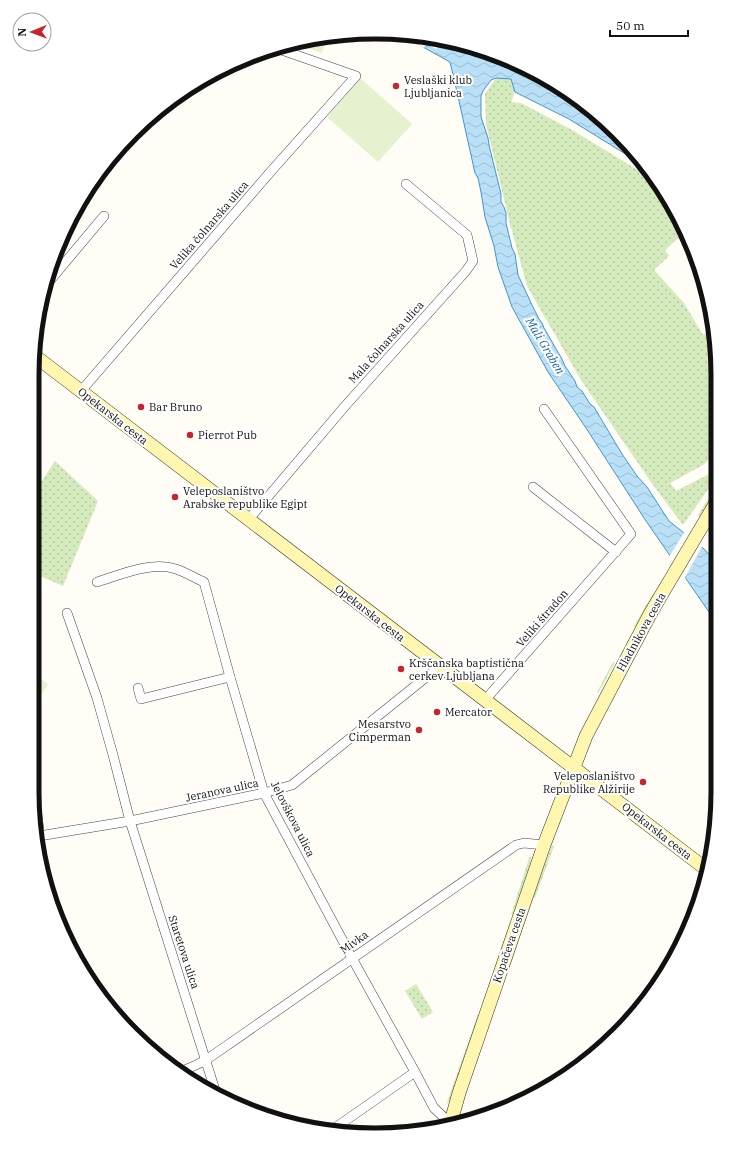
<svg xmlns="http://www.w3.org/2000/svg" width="750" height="1167" font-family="'IBM Plex Serif',serif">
	<defs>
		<pattern id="grass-dots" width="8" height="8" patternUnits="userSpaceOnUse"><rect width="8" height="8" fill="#d5ebbd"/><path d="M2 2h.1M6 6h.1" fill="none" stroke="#b6c8a1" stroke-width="1.8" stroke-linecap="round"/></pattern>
		<pattern id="water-waves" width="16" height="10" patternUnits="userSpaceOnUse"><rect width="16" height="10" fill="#b9e0f7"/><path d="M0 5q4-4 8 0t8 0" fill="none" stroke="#9ebfd3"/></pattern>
	</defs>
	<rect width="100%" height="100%" fill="#fffdf5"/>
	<g fill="url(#grass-dots)">
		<path d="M 496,78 L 511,79 L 515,92 L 511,102 L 521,103 L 572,130 L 656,181 L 683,224 L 686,231 L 665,250 L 669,256 L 654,270 L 684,303 L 703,335 L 713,327 L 717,353 L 717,452 L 703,465 L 670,483 L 676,491 L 713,472 L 717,475 L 717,477 L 683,525 L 653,485 L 581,380 L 527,286 L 510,224 L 486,124 L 485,94 Z"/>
		<path d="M 55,461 L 98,501 L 63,586 L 33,573 L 34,493 Z"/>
		<path d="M 717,485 L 717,490 L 700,517 L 698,515 Z"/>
		<path d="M 653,593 L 654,594 L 635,627 L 634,626 Z"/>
		<path d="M 664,600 L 666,601 L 641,647 L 642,641 Z"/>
		<path d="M 613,662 L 615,663 L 598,693 L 597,692 Z"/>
		<path d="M 552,845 L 554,846 L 535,898 L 533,897 Z"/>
		<path d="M 530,855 L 531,862 L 514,915 L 511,915 Z"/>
		<path d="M 416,984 L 433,1012 L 422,1019 L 405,991 Z"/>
		<path d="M 478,1014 L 480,1015 L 450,1100 L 446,1105 Z"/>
	</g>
	<g fill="#e6f2cf">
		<path d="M 327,37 L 322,53 L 291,43 Z"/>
		<path d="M 360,78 L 412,124 L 378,162 L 327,117 Z"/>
		<path d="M 33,674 L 48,684 L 33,709 Z"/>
	</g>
	<path fill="url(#water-waves)" stroke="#3f96cf" d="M 398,34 L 420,35 L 485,50 L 546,78 L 601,117 L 648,168 L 569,119 L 515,92 L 511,79 L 496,78 L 491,80 L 483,91 L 481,96 L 481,117 L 488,138 L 489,145 L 501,194 L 501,202 L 504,207 L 506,213 L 506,223 L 512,248 L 515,254 L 518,275 L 532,305 L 539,319 L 542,323 L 544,328 L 559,354 L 561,357 L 565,366 L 575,381 L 577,387 L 582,391 L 590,404 L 594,407 L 622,454 L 637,476 L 647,487 L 669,521 L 704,549 L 716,562 L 716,622 L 646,521 L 586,428 L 548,372 L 512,307 L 498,267 L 494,246 L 485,217 L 481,192 L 478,178 L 475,173 L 455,83 L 450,62 L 405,37 Z"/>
	<g fill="#fffdf5">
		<path d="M 411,35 L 422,36 L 439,45 L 436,49 L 426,44 L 424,48 L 418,45 L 420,40 Z"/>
		<path d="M 685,531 L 703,545 L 684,579 L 669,557 Z"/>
	</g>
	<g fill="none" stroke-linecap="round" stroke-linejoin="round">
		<g stroke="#444" stroke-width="10">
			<g id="street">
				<path d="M 47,284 L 104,216"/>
				<path d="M 81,391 L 273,169 L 356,76 L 276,48"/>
				<path d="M 533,487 L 616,552"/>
				<path d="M 249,519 L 346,405 L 466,271 L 473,261 L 467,235 L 406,184"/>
				<path d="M 97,582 C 120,575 151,561 176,569 C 185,572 195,578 204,582 L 230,677 L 264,793 L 352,958 L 415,1072 L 434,1108 L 450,1123"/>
				<path d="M 67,613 L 97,698 L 113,755 L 130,821 L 215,1090"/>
				<path d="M 138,688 L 141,699 L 230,677"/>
				<path d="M 485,700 L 631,534 L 544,409"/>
				<path d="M 32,779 L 40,836"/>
				<path d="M 39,836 L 130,821 L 264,793 L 292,785 L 440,666"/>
				<path d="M 180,1072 L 196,1065 L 206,1060 L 516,845 L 524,843 L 544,845"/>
				<path d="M 332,1130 L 415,1072"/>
			</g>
		</g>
		<g stroke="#333" stroke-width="14">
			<g id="secondary">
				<path d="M 35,356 L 706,869"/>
				<path d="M 450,1125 L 459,1093 L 544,845 L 586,736 L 650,614 L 717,501"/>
			</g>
		</g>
		<use href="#street" stroke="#fff" stroke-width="9"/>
		<use href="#secondary" stroke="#fff6b0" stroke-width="13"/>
	</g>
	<g fill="#c4262e" stroke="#fff" stroke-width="1.5">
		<circle cx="396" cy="86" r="4"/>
		<circle cx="141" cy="407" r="4"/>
		<circle cx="190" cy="435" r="4"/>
		<circle cx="175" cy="497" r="4"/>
		<circle cx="401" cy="669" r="4"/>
		<circle cx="437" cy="712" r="4"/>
		<circle cx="419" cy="730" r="4"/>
		<circle cx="643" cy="782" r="4"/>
	</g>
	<g text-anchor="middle" stroke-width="4" stroke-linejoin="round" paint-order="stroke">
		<g font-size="11" fill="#111" stroke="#fff" text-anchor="start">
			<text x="404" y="84">Veslaški klub<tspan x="404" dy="13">Ljubljanica</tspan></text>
			<text x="149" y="411">Bar Bruno</text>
			<text x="198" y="439">Pierrot Pub</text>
			<text x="183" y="495">Veleposlaništvo<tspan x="183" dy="13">Arabske republike Egipt</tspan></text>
			<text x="409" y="667">Krščanska baptistična<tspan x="409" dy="13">cerkev Ljubljana</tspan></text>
			<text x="445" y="716">Mercator</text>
			<text x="411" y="728" text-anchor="end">Mesarstvo<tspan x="411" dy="13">Cimperman</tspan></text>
			<text x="635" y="780" text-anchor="end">Veleposlaništvo<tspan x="635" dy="13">Republike Alžirije</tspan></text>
		</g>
		<g font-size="11" fill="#111" stroke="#fff">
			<text transform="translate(209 225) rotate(-49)" y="4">Velika čolnarska ulica</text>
			<text transform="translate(386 342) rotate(-48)" y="4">Mala čolnarska ulica</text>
			<text transform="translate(113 416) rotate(38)" y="4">Opekarska cesta</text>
			<text transform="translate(370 613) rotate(38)" y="4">Opekarska cesta</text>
			<text transform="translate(542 618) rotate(-49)" y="4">Veliki štradon</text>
			<text transform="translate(641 632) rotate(-61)" y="4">Hladnikova cesta</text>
			<text transform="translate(222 790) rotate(-12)" y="4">Jeranova ulica</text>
			<text transform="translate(293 819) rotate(63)" y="4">Jelovškova ulica</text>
			<text transform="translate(657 831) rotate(38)" y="4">Opekarska cesta</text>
			<text transform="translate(354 942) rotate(-35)" y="4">Mivka</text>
			<text transform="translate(509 945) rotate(-71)" y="4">Kopačeva cesta</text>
			<text transform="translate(184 952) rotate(72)" y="4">Staretova ulica</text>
		</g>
		<g font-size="12" font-style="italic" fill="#1768a6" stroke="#fff">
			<text transform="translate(545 346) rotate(59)" y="4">Mali Graben</text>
		</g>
	</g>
	<path d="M0 0H750V1167H0ZM375 39H375A336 336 0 0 1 711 375V792A336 336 0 0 1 375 1128H375A336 336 0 0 1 39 792V375A336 336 0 0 1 375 39Z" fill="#fff" fill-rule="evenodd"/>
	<path fill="none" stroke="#111" stroke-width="5" d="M375 39H375A336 336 0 0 1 711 375V792A336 336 0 0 1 375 1128H375A336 336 0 0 1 39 792V375A336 336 0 0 1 375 39Z"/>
	<g transform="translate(32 32) rotate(269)"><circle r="19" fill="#ffffff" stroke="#a0a0a0"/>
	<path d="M0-3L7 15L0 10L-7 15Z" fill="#c4262e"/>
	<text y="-6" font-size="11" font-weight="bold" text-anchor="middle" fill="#111111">N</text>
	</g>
	<path d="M610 30v6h78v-6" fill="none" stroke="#111111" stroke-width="2"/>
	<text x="616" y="30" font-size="12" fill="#111111" stroke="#ffffff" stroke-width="3" paint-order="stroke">50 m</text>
</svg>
